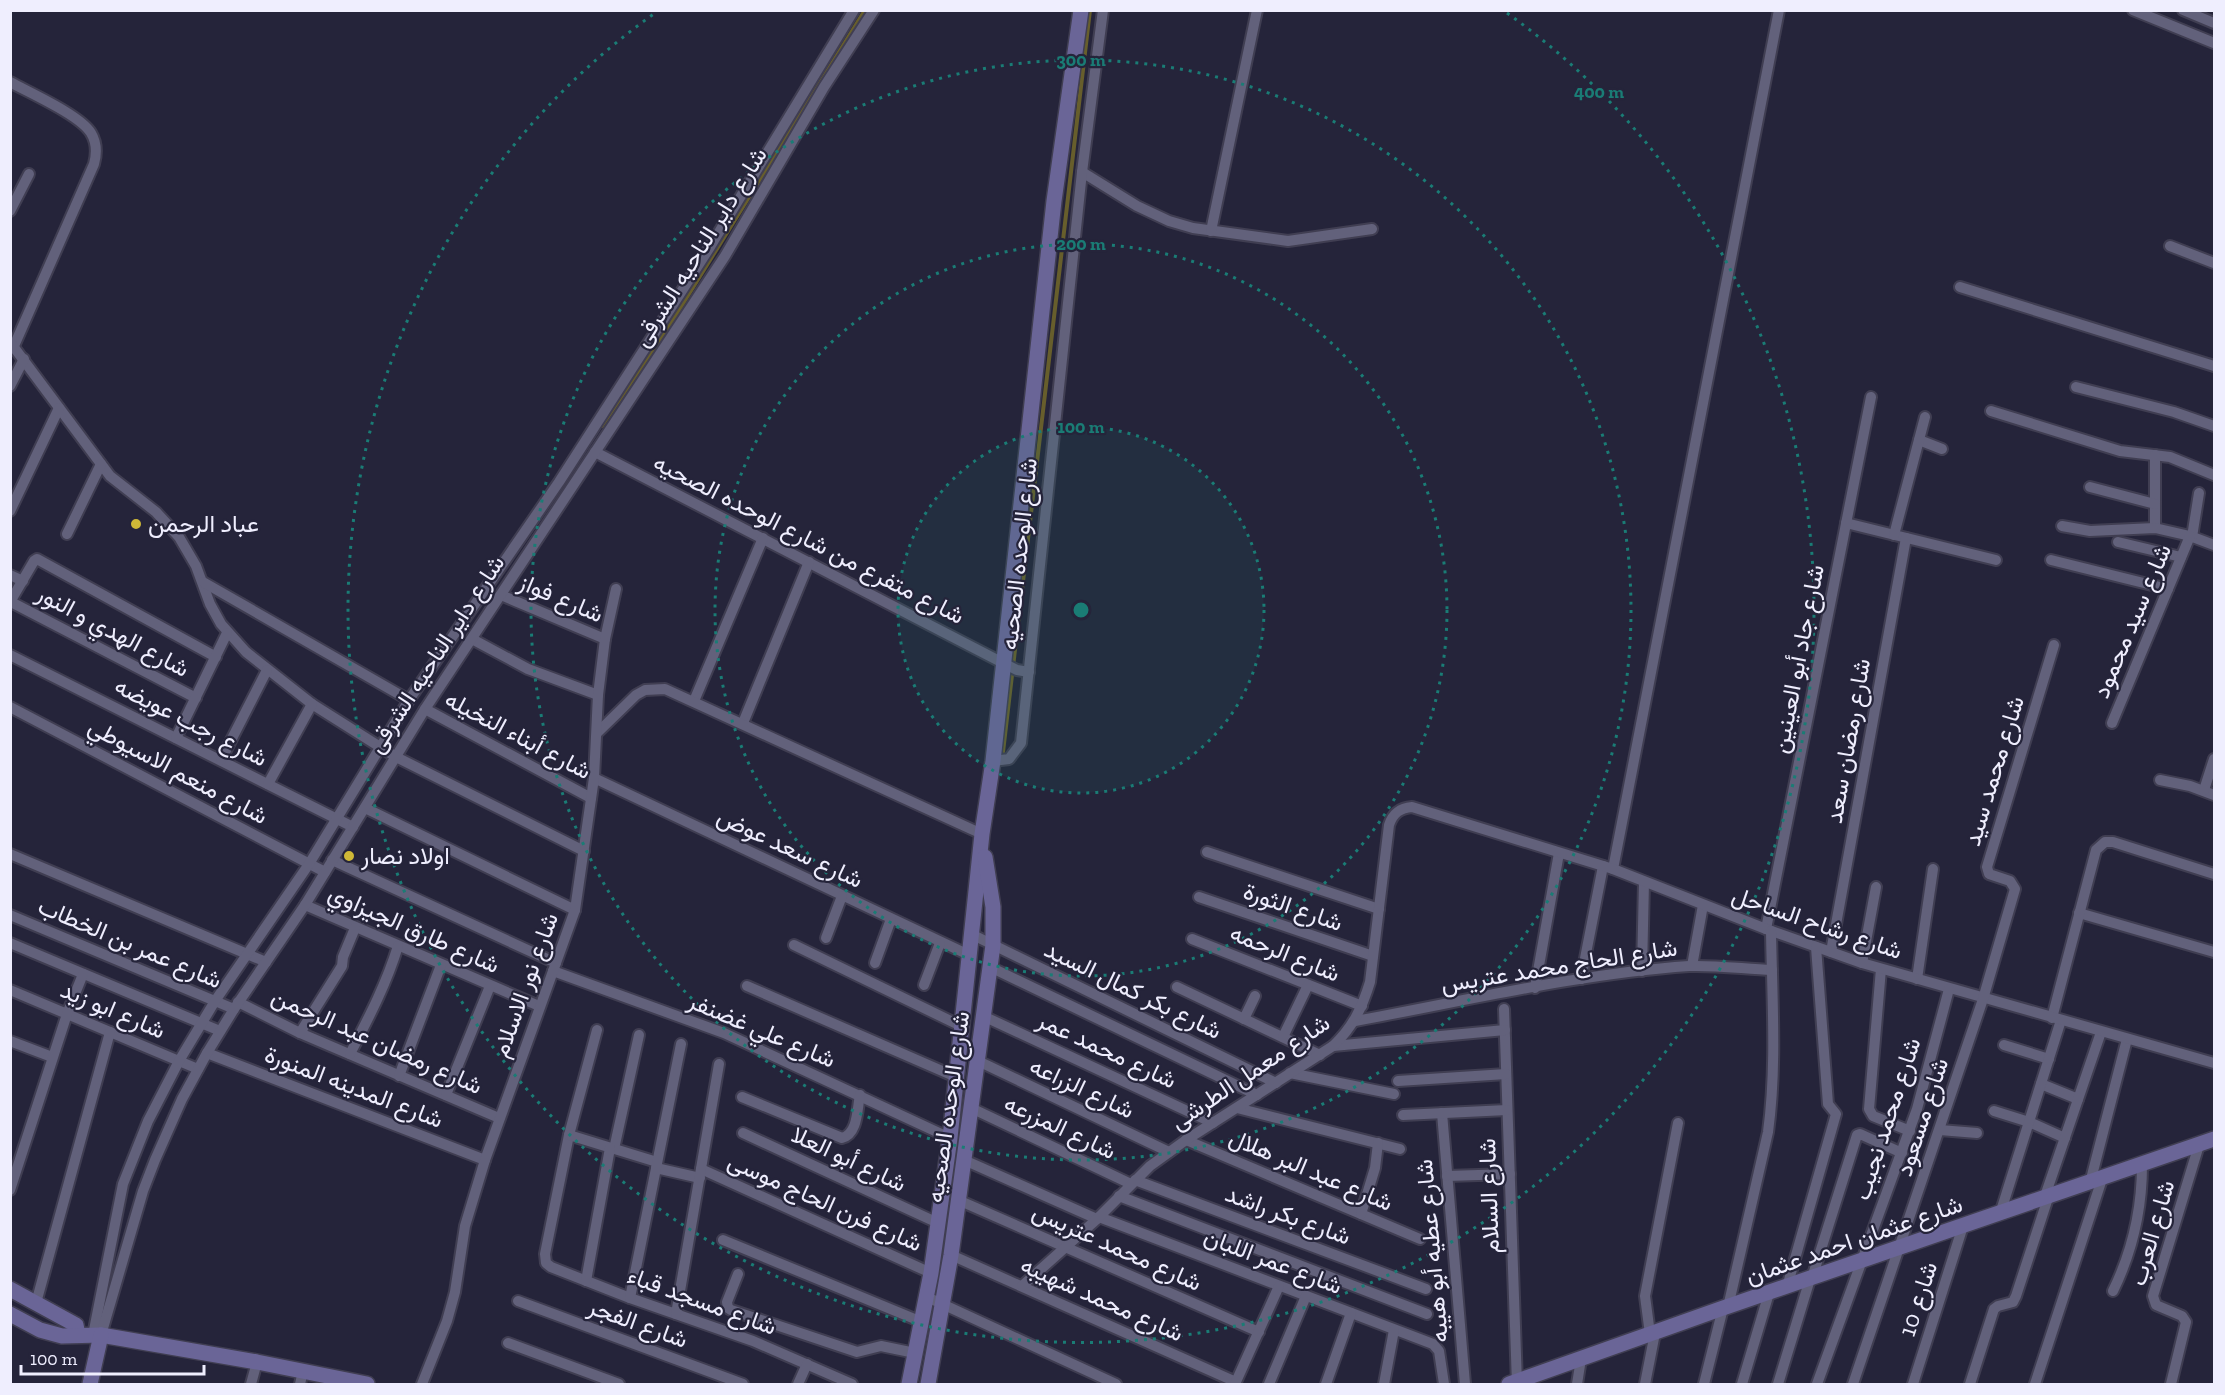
<svg xmlns="http://www.w3.org/2000/svg" width="2225" height="1395" font-family="'Zilla Slab',Vazirmatn,serif">
	<rect width="100%" height="100%" fill="#25243a"/>
	<g fill="none" stroke-linecap="round" stroke-linejoin="round">
		<g stroke="#675e2c" stroke-width="4">
			<path d="M 602,426 L 671,323 L 865,10"/>
			<path d="M 1003,752 L 1090,10"/>
		</g>
		<g stroke="#403e52" stroke-width="14">
			<g id="street">
				<path d="M 2133,10 L 2214,43"/>
				<path d="M 2183,10 L 2214,23"/>
				<path d="M 10,82 C 30,93 80,115 91,133 C 97,143 97,153 94,164 L 14,346"/>
				<path d="M 1082,172 L 1137,206 L 1169,221 L 1193,228 L 1288,241 L 1372,229"/>
				<path d="M 10,211 L 29,174"/>
				<path d="M 1211,231 L 1257,10"/>
				<path d="M 2170,246 L 2214,263"/>
				<path d="M 1960,287 L 2214,366"/>
				<path d="M 10,342 L 110,476 L 156,512 L 179,537 L 196,566 L 210,604 L 221,624 L 246,652 L 312,704 L 396,757 L 584,851"/>
				<path d="M 10,386 L 24,359"/>
				<path d="M 2076,387 L 2174,412 L 2214,426"/>
				<path d="M 1991,411 L 2120,451 L 2170,457 L 2214,475"/>
				<path d="M 1919,440 L 1942,449"/>
				<path d="M 595,452 L 1007,665 L 1017,670 L 1029,672"/>
				<path d="M 2155,455 L 2155,528"/>
				<path d="M 2090,487 L 2155,504"/>
				<path d="M 10,511 L 59,408"/>
				<path d="M 1846,523 L 1996,560"/>
				<path d="M 2062,526 L 2090,531 L 2155,528 L 2190,536 L 2214,545"/>
				<path d="M 67,534 L 101,464"/>
				<path d="M 1894,535 L 1925,417"/>
				<path d="M 2192,537 L 2199,493"/>
				<path d="M 2118,542 L 2181,557"/>
				<path d="M 2051,560 L 2168,589"/>
				<path d="M 10,575 L 23,581"/>
				<path d="M 203,582 L 409,700"/>
				<path d="M 501,595 L 605,639"/>
				<path d="M 10,602 L 34,561 L 37,559 L 216,657"/>
				<path d="M 11,602 L 196,698"/>
				<path d="M 472,639 L 528,669 L 598,695"/>
				<path d="M 10,655 L 353,827"/>
				<path d="M 694,701 L 763,538"/>
				<path d="M 10,707 L 325,872"/>
				<path d="M 425,709 L 591,798"/>
				<path d="M 743,723 L 809,562"/>
				<path d="M 2112,723 L 2190,536"/>
				<path d="M 597,733 L 636,695 L 645,690 L 665,689 L 982,834"/>
				<path d="M 176,738 L 227,633"/>
				<path d="M 221,760 L 267,670"/>
				<path d="M 993,761 L 1009,759 L 1021,743 L 1082,172 L 1103,10"/>
				<path d="M 594,778 L 969,955"/>
				<path d="M 2160,780 L 2190,786 L 2214,795"/>
				<path d="M 268,784 L 312,704"/>
				<path d="M 2204,790 L 2214,759"/>
				<path d="M 365,808 L 575,910"/>
				<path d="M 1207,852 L 1379,909"/>
				<path d="M 10,854 L 266,962"/>
				<path d="M 332,860 L 556,963"/>
				<path d="M 1613,869 L 1779,10"/>
				<path d="M 1199,897 L 1373,956"/>
				<path d="M 305,905 L 539,1006"/>
				<path d="M 2079,913 L 2214,952"/>
				<path d="M 10,915 L 234,1009"/>
				<path d="M 1766,929 L 1871,397"/>
				<path d="M 971,934 L 1276,1083"/>
				<path d="M 826,938 L 842,896"/>
				<path d="M 1192,939 L 1362,1006"/>
				<path d="M 10,943 L 220,1031"/>
				<path d="M 794,945 L 961,1026"/>
				<path d="M 1831,952 L 1906,538"/>
				<path d="M 875,963 L 891,919"/>
				<path d="M 1862,963 L 1876,887"/>
				<path d="M 1692,966 L 1703,905"/>
				<path d="M 990,967 L 1257,1095"/>
				<path d="M 1881,969 L 1869,1109 L 1873,1116 L 1910,1131"/>
				<path d="M 553,971 L 724,1033 L 950,1138"/>
				<path d="M 1642,971 L 1644,882"/>
				<path d="M 1581,979 L 1603,866"/>
				<path d="M 1917,979 L 1933,869"/>
				<path d="M 924,985 L 940,943"/>
				<path d="M 747,986 L 956,1077"/>
				<path d="M 1177,987 L 1320,1055"/>
				<path d="M 1535,988 L 1559,853"/>
				<path d="M 10,990 L 198,1069"/>
				<path d="M 238,1002 L 300,1033 L 499,1118"/>
				<path d="M 1504,1009 L 1517,1384"/>
				<path d="M 983,1016 L 1213,1123"/>
				<path d="M 2052,1018 L 2096,850 L 2105,842 L 2113,842 L 2214,874"/>
				<path d="M 1244,1019 L 1255,996"/>
				<path d="M 1355,1021 C 1465,1001 1577,974 1689,966 C 1716,965 1745,969 1772,970"/>
				<path d="M 597,1030 L 569,1135 L 545,1254 L 546,1263 L 551,1267 L 630,1298 L 753,1341 L 852,1384"/>
				<path d="M 300,1033 L 342,966 L 343,957 L 355,928"/>
				<path d="M 1283,1037 L 1308,985"/>
				<path d="M 10,1041 L 52,1057"/>
				<path d="M 2004,1045 L 2049,1059"/>
				<path d="M 1333,1046 L 1505,1030"/>
				<path d="M 207,1053 L 485,1160"/>
				<path d="M 350,1054 C 368,1019 386,985 398,946"/>
				<path d="M 978,1061 L 1169,1152"/>
				<path d="M 1290,1073 L 1394,1094"/>
				<path d="M 399,1076 L 441,965"/>
				<path d="M 1398,1081 L 1506,1074"/>
				<path d="M 2041,1084 L 2078,1099"/>
				<path d="M 446,1095 L 490,986"/>
				<path d="M 742,1097 L 842,1138 C 858,1134 857,1109 860,1095"/>
				<path d="M 971,1108 L 1131,1184"/>
				<path d="M 1237,1108 L 1400,1149"/>
				<path d="M 1994,1111 L 2029,1122 L 2065,1138"/>
				<path d="M 1442,1113 L 1465,1384"/>
				<path d="M 1403,1115 L 1507,1110"/>
				<path d="M 1940,1130 L 1977,1133"/>
				<path d="M 743,1133 L 938,1223"/>
				<path d="M 569,1135 L 657,1162"/>
				<path d="M 1186,1140 L 1420,1239"/>
				<path d="M 614,1149 L 639,1035"/>
				<path d="M 964,1160 L 1097,1219"/>
				<path d="M 656,1168 L 700,1178"/>
				<path d="M 701,1169 L 931,1273"/>
				<path d="M 1447,1176 L 1510,1174"/>
				<path d="M 1135,1180 L 1426,1289"/>
				<path d="M 2090,1183 L 2127,1039"/>
				<path d="M 10,1190 L 67,1014 L 83,974"/>
				<path d="M 1119,1196 L 1427,1314"/>
				<path d="M 2044,1199 L 2101,1032"/>
				<path d="M 958,1200 L 1259,1332"/>
				<path d="M 1361,1214 L 1375,1168 L 1378,1143"/>
				<path d="M 2000,1214 L 2061,1020"/>
				<path d="M 1099,1217 L 1433,1344 L 1439,1351 L 1444,1384"/>
				<path d="M 723,1240 L 922,1322"/>
				<path d="M 951,1255 L 1236,1382"/>
				<path d="M 738,1274 L 727,1302 L 728,1308 L 731,1310 L 857,1352 L 881,1346 L 915,1353"/>
				<path d="M 1812,1278 L 1857,1135 L 1860,1134 L 1902,1153"/>
				<path d="M 586,1281 L 610,1148"/>
				<path d="M 1022,1286 L 1097,1219 L 1150,1166 L 1186,1140 L 1333,1046 C 1353,1027 1362,1008 1370,982 L 1389,825 C 1393,813 1400,808 1412,807 L 1613,869 L 1766,929 L 1862,963 L 2214,1063"/>
				<path d="M 1787,1287 L 1836,1114 L 1828,1104 L 1816,947"/>
				<path d="M 2113,1291 C 2133,1250 2142,1210 2142,1165"/>
				<path d="M 927,1297 L 1116,1384"/>
				<path d="M 630,1298 L 681,1044"/>
				<path d="M 518,1301 L 743,1384"/>
				<path d="M 36,1303 L 110,1032"/>
				<path d="M 1728,1307 L 1768,1132 C 1777,1066 1772,998 1771,931"/>
				<path d="M 676,1314 L 719,1064"/>
				<path d="M 1650,1334 L 1645,1296 L 1678,1123"/>
				<path d="M 93,1335 L 123,1184 L 148,1121 L 179,1061 L 215,1001 L 309,864 L 409,700 L 559,482 L 710,247 L 854,10"/>
				<path d="M 101,1335 L 143,1191 L 155,1160 L 182,1099 L 207,1053 L 234,1009 L 305,905 L 425,709 L 725,256 L 824,87 L 874,10"/>
				<path d="M 508,1343 L 619,1384"/>
				<path d="M 251,1384 L 257,1362"/>
				<path d="M 300,1384 L 303,1371"/>
				<path d="M 422,1384 L 447,1321 L 455,1292 L 465,1226 L 485,1160 L 575,910 L 594,778 L 598,695 L 605,639 L 616,589"/>
				<path d="M 798,1384 L 807,1364"/>
				<path d="M 1235,1384 L 1279,1286"/>
				<path d="M 1269,1384 L 1306,1296"/>
				<path d="M 1326,1384 L 1351,1313"/>
				<path d="M 1384,1384 L 1394,1330"/>
				<path d="M 1577,1384 L 1581,1359"/>
				<path d="M 1645,1384 L 1655,1333"/>
				<path d="M 1704,1384 L 1723,1308"/>
				<path d="M 1742,1384 L 1769,1293"/>
				<path d="M 1778,1384 L 1810,1279"/>
				<path d="M 1817,1384 L 1917,1109 L 1949,989"/>
				<path d="M 1853,1384 L 1983,999 L 2015,889 L 2010,881 L 1989,874 L 1987,867 L 2054,645"/>
				<path d="M 1913,1384 L 1963,1226"/>
				<path d="M 1970,1384 L 1994,1309 L 1998,1306 L 2013,1302 L 2016,1296 L 2048,1198"/>
				<path d="M 2035,1384 L 2102,1179"/>
				<path d="M 2171,1384 L 2186,1322 L 2182,1316 L 2156,1305 L 2153,1296 L 2199,1145"/>
			</g>
		</g>
		<g stroke="#403e52" stroke-width="18">
			<g id="secondary">
				<path d="M 10,1289 L 76,1325 L 78,1335"/>
				<path d="M 10,1314 L 40,1330 L 62,1336 L 101,1335 L 257,1362 L 367,1384"/>
				<path d="M 90,1384 L 101,1335"/>
				<path d="M 909,1384 L 931,1273 L 950,1138 L 982,834 L 993,761 L 1054,201 L 1081,10"/>
				<path d="M 928,1384 L 951,1255 L 993,945 L 993,907 L 985,857"/>
				<path d="M 1509,1384 L 1723,1308 L 2214,1139"/>
			</g>
		</g>
		<use href="#street" stroke="#62617b" stroke-width="10"/>
		<use href="#secondary" stroke="#6a6597" stroke-width="15"/>
	</g>
	<circle cx="1081" cy="610" r="183" fill="#1a7c75" fill-opacity=".12"/>
	<g fill="none" stroke="#1a7c75" stroke-width="3" stroke-dasharray="3 6">
		<circle cx="1081" cy="610" r="183"/>
		<circle cx="1081" cy="610" r="366"/>
		<circle cx="1081" cy="610" r="550"/>
		<path d="M1507 13A733 733 0 1 1 655 13"/>
	</g>
	<g fill="#cfb837" stroke="#25243a" stroke-width="2">
		<circle cx="136" cy="524" r="6"/>
		<circle cx="349" cy="856" r="6"/>
	</g>
	<g text-anchor="middle" stroke-width="4.5" stroke-linejoin="round" paint-order="stroke">
		<g font-size="24" fill="#efeefe" stroke="#25243a">
			<text transform="translate(700 247) rotate(-58)" y="8">شارع داير الناحيه الشرقى</text>
			<text transform="translate(809 539) rotate(27)" y="8">شارع متفرع من شارع الوحده الصحيه</text>
			<text transform="translate(1019 554) rotate(-84)" y="8">شارع الوحده الصحيه</text>
			<text transform="translate(561 598) rotate(23)" y="8">شارع فواز</text>
			<text transform="translate(2132 621) rotate(-67)" y="8">شارع سيد محمود</text>
			<text transform="translate(113 631) rotate(28)" y="8">شارع الهدي و النور</text>
			<text transform="translate(436 654) rotate(-57)" y="8">شارع داير الناحيه الشرقى</text>
			<text transform="translate(1798 659) rotate(-79)" y="8">شارع جاد أبو العينين</text>
			<text transform="translate(191 722) rotate(27)" y="8">شارع رجب عويضه</text>
			<text transform="translate(518 735) rotate(28)" y="8">شارع أبناء النخيله</text>
			<text transform="translate(1848 741) rotate(-80)" y="8">شارع رمضان سعد</text>
			<text transform="translate(178 771) rotate(28)" y="8">شارع منعم الاسيوطي</text>
			<text transform="translate(1994 771) rotate(-73)" y="8">شارع محمد سيد</text>
			<text transform="translate(790 848) rotate(25)" y="8">شارع سعد عوض</text>
			<text transform="translate(1293 907) rotate(19)" y="8">شارع الثورة</text>
			<text transform="translate(1817 923) rotate(19)" y="8">شارع رشاح الساحل</text>
			<text transform="translate(414 929) rotate(24)" y="8">شارع طارق الجيزاوي</text>
			<text transform="translate(130 943) rotate(23)" y="8">شارع عمر بن الخطاب</text>
			<text transform="translate(1285 953) rotate(22)" y="8">شارع الرحمه</text>
			<text transform="translate(1559 966) rotate(-9)" y="8">شارع الحاج محمد عتريس</text>
			<text transform="translate(525 985) rotate(-70)" y="8">شارع نور الاسلام</text>
			<text transform="translate(1133 990) rotate(26)" y="8">شارع بكر كمال السيد</text>
			<text transform="translate(113 1010) rotate(23)" y="8">شارع ابو زيد</text>
			<text transform="translate(762 1030) rotate(23)" y="8">شارع علي غضنفر</text>
			<text transform="translate(377 1041) rotate(24)" y="8">شارع رمضان عبد الرحمن</text>
			<text transform="translate(1107 1050) rotate(25)" y="8">شارع محمد عمر</text>
			<text transform="translate(1250 1072) rotate(-34)" y="8">شارع معمل الطرشى</text>
			<text transform="translate(354 1087) rotate(21)" y="8">شارع المدينه المنورة</text>
			<text transform="translate(1082 1088) rotate(25)" y="8">شارع الزراعه</text>
			<text transform="translate(948 1107) rotate(-82)" y="8">شارع الوحده الصحيه</text>
			<text transform="translate(1922 1117) rotate(-72)" y="8">شارع مسعود</text>
			<text transform="translate(1887 1119) rotate(-72)" y="8">شارع محمد نجيب</text>
			<text transform="translate(1060 1127) rotate(25)" y="8">شارع المزرعه</text>
			<text transform="translate(849 1159) rotate(25)" y="8">شارع أبو العلا</text>
			<text transform="translate(1311 1170) rotate(23)" y="8">شارع عبد البر هلال</text>
			<text transform="translate(1489 1196) rotate(-92)" y="8">شارع السلام</text>
			<text transform="translate(825 1202) rotate(24)" y="8">شارع فرن الحاج موسى</text>
			<text transform="translate(1288 1215) rotate(20)" y="8">شارع بكر راشد</text>
			<text transform="translate(2152 1233) rotate(-74)" y="8">شارع العرب</text>
			<text transform="translate(1854 1240) rotate(-19)" y="8">شارع عثمان احمد عثمان</text>
			<text transform="translate(1117 1247) rotate(24)" y="8">شارع محمد عتريس</text>
			<text transform="translate(1432 1251) rotate(-95)" y="8">شارع عطيه أبو هيبه</text>
			<text transform="translate(1273 1261) rotate(21)" y="8">شارع عمر اللبان</text>
			<text transform="translate(1102 1299) rotate(24)" y="8">شارع محمد شهيبه</text>
			<text transform="translate(1918 1299) rotate(-72)" y="8">شارع 10</text>
			<text transform="translate(702 1301) rotate(20)" y="8">شارع مسجد قباء</text>
			<text transform="translate(638 1323) rotate(20)" y="8">شارع الفجر</text>
		</g>
		<g font-size="24" fill="#efeefe" stroke="#25243a" text-anchor="start">
			<text x="148" y="532">عباد الرحمن</text>
			<text x="361" y="864">اولاد نصار</text>
		</g>
	</g>
	<circle cx="1081" cy="610" r="9" fill="#1a7c75" stroke="#25243a" stroke-width="3"/>
	<g font-size="18" text-anchor="middle" font-weight="bold" fill="#1a7c75" stroke="#25243a" stroke-width="4.5" stroke-linejoin="round" paint-order="stroke">
		<text x="1081" y="66">300 m</text>
		<text x="1599" y="98">400 m</text>
		<text x="1081" y="250">200 m</text>
		<text x="1081" y="433">100 m</text>
	</g>
	<rect width="2225" height="1395" fill="none" stroke="#efeefe" stroke-width="24"/>
	<path d="M21 1365v9h183v-9" fill="none" stroke="#efeefe" stroke-width="3"/>
	<text x="30" y="1365" font-size="18" fill="#efeefe" stroke="#25243a" stroke-width="4.5" paint-order="stroke">100 m</text>
</svg>
